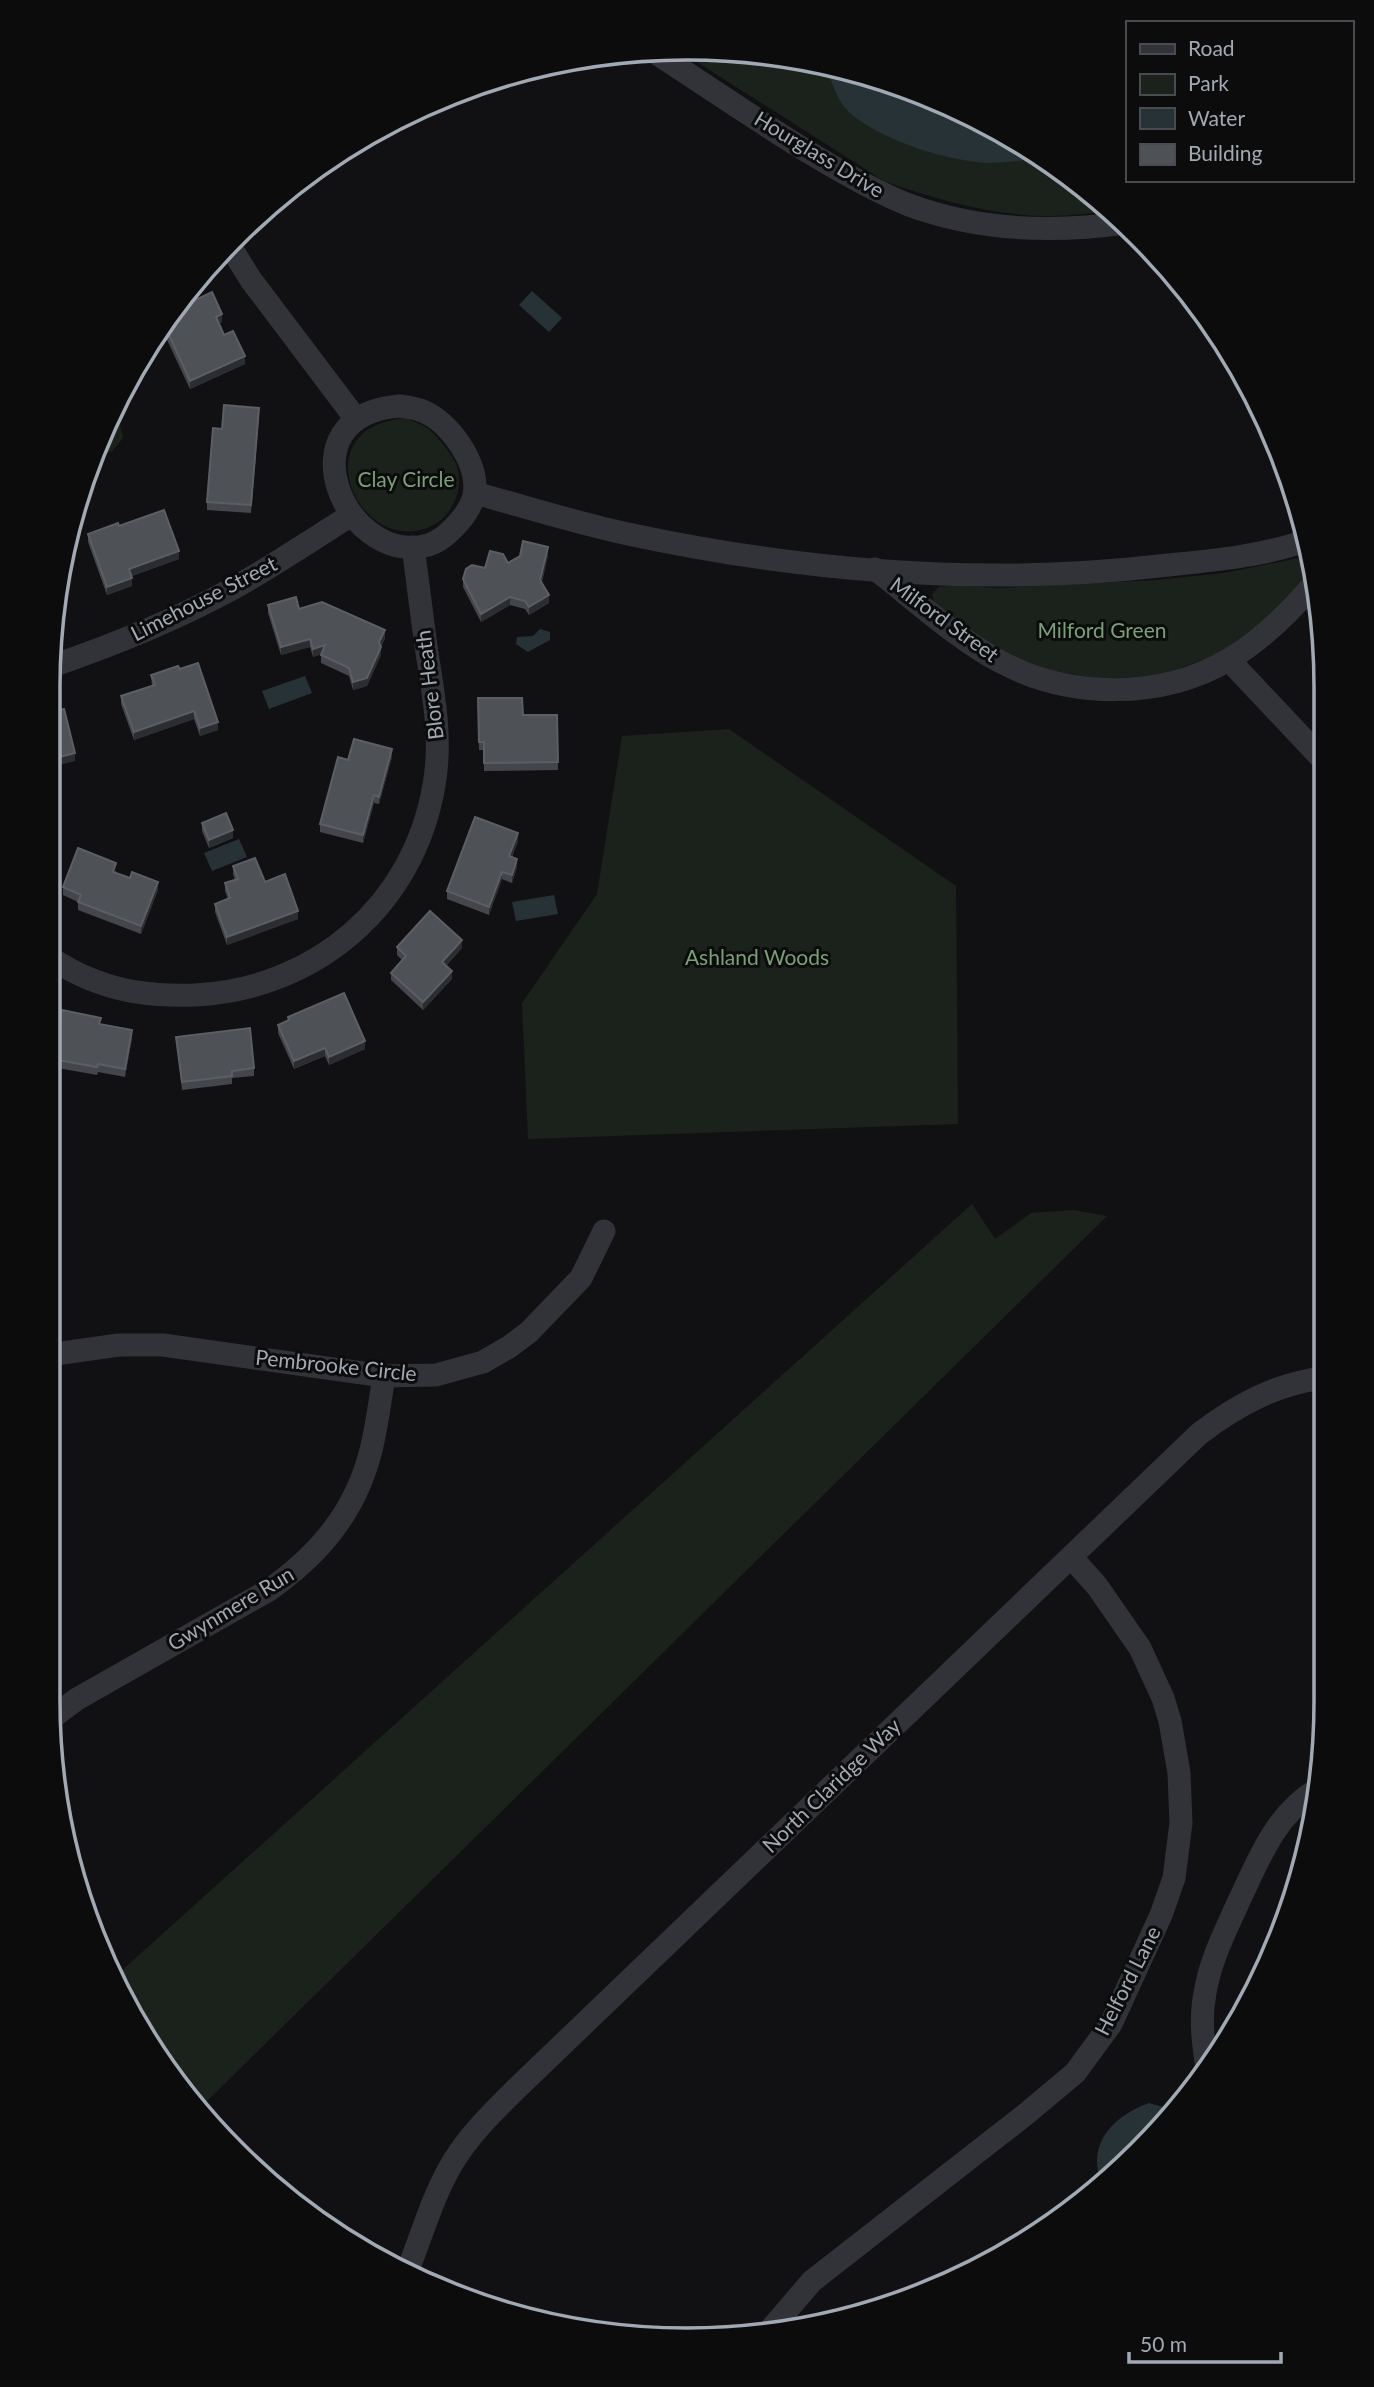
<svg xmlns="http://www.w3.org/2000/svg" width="1374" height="2387" font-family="Lato,sans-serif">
	<rect width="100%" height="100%" fill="#111113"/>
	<g fill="#1b221b">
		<path d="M 687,47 L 811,59 L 931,96 L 1042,155 L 1110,211 C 1090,213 1070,216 1050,216 C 994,216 937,200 884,181 L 675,48 Z"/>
		<path d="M 115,412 L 119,420 L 123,438 L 112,451 L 92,460 Z"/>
		<path d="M 407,418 C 414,422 424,425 430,430 C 438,438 452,454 456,464 C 464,486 455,512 435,524 C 363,565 296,426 407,418 Z"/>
		<path d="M 1308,556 L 1311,571 L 1309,578 L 1273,614 L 1217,655 L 1160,675 L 1101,679 L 1052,671 L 1004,653 L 935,605 L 932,594 L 939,587 L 954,585 L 998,588 L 1156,580 L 1224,573 Z"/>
		<path d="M 729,729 L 956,886 L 958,1124 L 528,1139 L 522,1003 L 597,894 L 622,736 Z"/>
		<path d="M 972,1204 L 995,1239 L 1031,1213 L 1074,1210 L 1107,1216 L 200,2108 L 179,2089 L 118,1974 Z"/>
	</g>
	<g fill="#273237">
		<path d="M 826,64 L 931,96 L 1044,156 C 1027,160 1007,163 990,163 C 949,162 880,140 849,112 C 836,100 831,80 826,64 Z"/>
		<path d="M 532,291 L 562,318 L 549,332 L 519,305 Z"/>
		<path d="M 540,629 L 550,632 L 550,640 L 528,652 L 516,644 L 517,637 L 533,636 Z"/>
		<path d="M 305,676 L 312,693 L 269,709 L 262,691 Z"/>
		<path d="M 239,839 L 247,857 L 212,871 L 204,853 Z"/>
		<path d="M 554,895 L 558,914 L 516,921 L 512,902 Z"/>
		<path d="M 1149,2103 L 1163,2107 L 1166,2112 L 1101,2181 C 1086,2143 1115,2115 1149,2103 Z"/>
	</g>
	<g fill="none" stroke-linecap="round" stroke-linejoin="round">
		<g stroke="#323338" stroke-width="23">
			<path d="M 653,51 C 707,86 760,123 815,156 C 845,174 876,192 909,205 C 979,231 1053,233 1125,223"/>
			<path d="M 228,243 L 251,280 L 356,419"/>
			<path d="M 399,406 C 408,407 417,408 425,412 C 451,424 480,465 474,495 C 472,505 465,515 459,522 C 449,533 439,543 424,546 C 344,563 282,416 399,406 Z"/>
			<path d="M 475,493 C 526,507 576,523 628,534 C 801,571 983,586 1159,566 C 1207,561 1259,557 1305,541"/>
			<path d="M 875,569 C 915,600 955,637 999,661 C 1069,699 1161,700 1230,659 C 1261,640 1290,612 1313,585"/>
			<path d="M 1229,660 L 1325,762"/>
			<path d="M 49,667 C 111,646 173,621 232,589 C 273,566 312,540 351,515"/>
			<path d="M 48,957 C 65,967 82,977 101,983 C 130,994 163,996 195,995 C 316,989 414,905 434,785 C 442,740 434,697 427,653 C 422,618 418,583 413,547"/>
			<path d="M 48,1355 L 119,1345 L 163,1345 L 384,1376 L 436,1375 L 483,1362 L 509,1347 L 529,1332 L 581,1278 L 604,1231"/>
			<path d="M 50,1719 L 77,1699 L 269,1590 C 320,1554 356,1511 371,1450 C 377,1426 380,1401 384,1376"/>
			<path d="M 1207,2068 C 1203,2043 1200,2018 1205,1993 C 1210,1961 1225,1932 1238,1903 C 1258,1861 1275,1815 1316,1790"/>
			<path d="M 409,2267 C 423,2232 433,2195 453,2162 C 469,2135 493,2112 516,2089 L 1199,1434 C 1237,1405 1277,1383 1325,1378"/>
			<path d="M 770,2330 L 812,2281 L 1026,2114 L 1075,2073 L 1111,2024 L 1161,1915 L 1174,1878 L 1181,1823 L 1179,1773 L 1170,1721 L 1163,1698 L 1140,1648 L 1097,1586 L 1072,1558"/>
		</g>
	</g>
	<g fill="#44464b">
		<path d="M 172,311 L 222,322 L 219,324 L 224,335 L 245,364 L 190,389 L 160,325 Z"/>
		<path d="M 259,416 L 251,513 L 207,510 L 207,502 L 222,429 Z"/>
		<path d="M 119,526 L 179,559 L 132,576 L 132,586 L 107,595 L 88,542 L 88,534 Z"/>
		<path d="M 548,555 L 542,582 L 549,603 L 529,615 L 525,609 L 510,605 L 481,622 L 463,587 L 463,579 L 485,568 Z"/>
		<path d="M 268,605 L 299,609 L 385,638 L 381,647 L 381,655 L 367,686 L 353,690 L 349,676 L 321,663 L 321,654 L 313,657 L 310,647 L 281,655 L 268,613 Z"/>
		<path d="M 180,669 L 218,730 L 200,736 L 194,719 L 134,740 L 121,704 L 121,696 L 152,686 L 151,675 Z"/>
		<path d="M 478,698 L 523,715 L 557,715 L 558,770 L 484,771 L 484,750 L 479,750 Z"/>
		<path d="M 392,757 L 379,804 L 374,803 L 363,843 L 320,832 L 320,824 L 348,760 Z"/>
		<path d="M 202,823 L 233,838 L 209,848 L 202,831 Z"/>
		<path d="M 518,841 L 512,857 L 517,867 L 512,883 L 502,879 L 489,915 L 447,899 L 447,891 Z"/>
		<path d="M 233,866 L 265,882 L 298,919 L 227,945 L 215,912 L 215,904 L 228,899 L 225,891 L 225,883 L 235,880 L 233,874 Z"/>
		<path d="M 116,871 L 116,873 L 158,890 L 141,934 L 78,910 L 78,902 L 63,895 L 63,887 Z"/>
		<path d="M 397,947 L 462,948 L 446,966 L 452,979 L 423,1010 L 391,980 L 391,973 L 402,960 L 397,955 Z"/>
		<path d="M 288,1017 L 365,1049 L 329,1065 L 325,1056 L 294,1069 L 278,1033 L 278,1025 L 288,1021 Z"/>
		<path d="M 101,1024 L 132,1038 L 125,1077 L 98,1072 L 97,1075 L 52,1067 L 52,1059 Z"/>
		<path d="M 176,1037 L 254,1068 L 254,1076 L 232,1078 L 232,1084 L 182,1090 Z"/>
	</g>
	<g fill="#2b2d30">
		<path d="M 222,314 L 222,322 L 216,325 L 216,317 Z"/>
		<path d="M 245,356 L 245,364 L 190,389 L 190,381 Z"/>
		<path d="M 548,547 L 548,555 L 540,588 L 540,580 Z"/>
		<path d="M 179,551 L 179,559 L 129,577 L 129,569 Z"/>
		<path d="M 132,578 L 132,586 L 107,595 L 107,587 Z"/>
		<path d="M 549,595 L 549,603 L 529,615 L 529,607 Z"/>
		<path d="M 510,597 L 510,605 L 481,622 L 481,614 Z"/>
		<path d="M 385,630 L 385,638 L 379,650 L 379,642 Z"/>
		<path d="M 310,639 L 310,647 L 281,655 L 281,647 Z"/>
		<path d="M 325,645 L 325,653 L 313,657 L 313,649 Z"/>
		<path d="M 381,647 L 381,655 L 367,686 L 353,690 L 353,682 Z"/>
		<path d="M 194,711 L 194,719 L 134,740 L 134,732 Z"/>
		<path d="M 218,722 L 218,730 L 200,736 L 200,728 Z"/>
		<path d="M 392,749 L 392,757 L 379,804 L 379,797 Z"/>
		<path d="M 75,753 L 75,761 L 48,768 L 48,760 Z"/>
		<path d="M 374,795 L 374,803 L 363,843 L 363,835 Z"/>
		<path d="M 233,830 L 233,838 L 209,848 L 209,840 Z"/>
		<path d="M 518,833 L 518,841 L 509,864 L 509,856 Z"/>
		<path d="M 517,859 L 517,867 L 512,883 L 512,875 Z"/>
		<path d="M 502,872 L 502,879 L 489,915 L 489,907 Z"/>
		<path d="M 158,882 L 158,890 L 141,934 L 141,926 Z"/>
		<path d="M 298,911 L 298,919 L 227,945 L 227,937 Z"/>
		<path d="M 462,940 L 462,948 L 442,970 L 442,962 Z"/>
		<path d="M 452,971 L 452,979 L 423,1010 L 423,1002 Z"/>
		<path d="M 132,1030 L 132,1038 L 125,1077 L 125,1069 Z"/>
		<path d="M 365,1041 L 365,1049 L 329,1065 L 329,1057 Z"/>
		<path d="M 325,1048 L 325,1056 L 294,1069 L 294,1061 Z"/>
	</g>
	<g fill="#4e5156" stroke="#5b5f65" stroke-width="2">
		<path d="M 212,292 L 222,314 L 216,317 L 224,335 L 233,331 L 245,356 L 190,381 L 163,322 L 172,311 Z"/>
		<path d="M 224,405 L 259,408 L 251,505 L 207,502 L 213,428 L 222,429 Z"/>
		<path d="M 164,510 L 179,551 L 129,569 L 132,578 L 107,587 L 88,534 L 118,523 L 119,526 Z"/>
		<path d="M 523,541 L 548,547 L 540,580 L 549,595 L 529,607 L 525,601 L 510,597 L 481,614 L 463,579 L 466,569 L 472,565 L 485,568 L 490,551 L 503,554 L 508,563 L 520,556 Z"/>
		<path d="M 296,597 L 299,609 L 322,602 L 385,630 L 379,642 L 381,647 L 367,678 L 353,682 L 349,668 L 321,655 L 325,645 L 313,649 L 310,639 L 281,647 L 268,605 Z"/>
		<path d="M 198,663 L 218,722 L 200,728 L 194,711 L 134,732 L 121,696 L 155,685 L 151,675 L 178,666 L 180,669 Z"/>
		<path d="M 478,698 L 522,698 L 523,715 L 557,715 L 558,762 L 484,763 L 484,742 L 479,742 Z"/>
		<path d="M 51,709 L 51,712 L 64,709 L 75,753 L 48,760 L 49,710 Z"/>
		<path d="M 354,739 L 392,749 L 379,797 L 374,795 L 363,835 L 320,824 L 338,757 L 348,760 Z"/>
		<path d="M 226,813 L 233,830 L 209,840 L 202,823 Z"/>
		<path d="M 475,817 L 518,833 L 509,856 L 517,859 L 512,875 L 502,872 L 489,907 L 447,891 Z"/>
		<path d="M 78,848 L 116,863 L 113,872 L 130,878 L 132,872 L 158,882 L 141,926 L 78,902 L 81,895 L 63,887 Z"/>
		<path d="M 255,858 L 265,882 L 285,874 L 298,911 L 227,937 L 215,904 L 230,898 L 225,883 L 238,879 L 233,866 Z"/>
		<path d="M 430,911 L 462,940 L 442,962 L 452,971 L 423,1002 L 391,973 L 406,956 L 397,947 Z"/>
		<path d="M 344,993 L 365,1041 L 329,1057 L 325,1048 L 294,1061 L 278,1025 L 289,1020 L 288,1017 Z"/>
		<path d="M 62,1010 L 101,1018 L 99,1024 L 132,1030 L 125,1069 L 98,1064 L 97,1067 L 52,1059 Z"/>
		<path d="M 250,1028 L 254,1068 L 232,1071 L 232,1076 L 182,1082 L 176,1037 Z"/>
	</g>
	<g text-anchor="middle" stroke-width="6" stroke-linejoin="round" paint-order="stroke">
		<g font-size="21" fill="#a1aab4" stroke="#0c0c0d">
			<text transform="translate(819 155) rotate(31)" y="7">Hourglass Drive</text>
			<text transform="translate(204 599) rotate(-27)" y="7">Limehouse Street</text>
			<text transform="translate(944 620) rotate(36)" y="7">Milford Street</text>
			<text transform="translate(430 685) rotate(-97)" y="7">Blore Heath</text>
			<text transform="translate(336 1366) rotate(6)" y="7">Pembrooke Circle</text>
			<text transform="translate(231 1609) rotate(-31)" y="7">Gwynmere Run</text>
			<text transform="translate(832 1786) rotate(-44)" y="7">North Claridge Way</text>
			<text transform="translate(1128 1981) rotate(-63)" y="7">Helford Lane</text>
		</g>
		<g font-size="21" fill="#7aa077" stroke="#0c0c0d">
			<text x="406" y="487">Clay Circle</text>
			<text x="1102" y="638">Milford Green</text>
			<text x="757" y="965">Ashland Woods</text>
		</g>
	</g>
	<path d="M0 0H1374V2387H0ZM687 60H687A627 627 0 0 1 1314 687V1701A627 627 0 0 1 687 2328H687A627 627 0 0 1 60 1701V687A627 627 0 0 1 687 60Z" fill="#0c0c0d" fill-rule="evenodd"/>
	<path fill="none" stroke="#a1aab4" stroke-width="3.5" d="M687 60H687A627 627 0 0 1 1314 687V1701A627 627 0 0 1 687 2328H687A627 627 0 0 1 60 1701V687A627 627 0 0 1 687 60Z"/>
	<rect x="1126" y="21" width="228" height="161" fill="#0c0c0d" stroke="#484b50" stroke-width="2"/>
	<rect x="1140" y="44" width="35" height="10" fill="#323338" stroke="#484b50" stroke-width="2"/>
	<text x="1188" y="56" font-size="21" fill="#a1aab4">Road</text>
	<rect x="1140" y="74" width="35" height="21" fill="#1b221b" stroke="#484b50" stroke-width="2"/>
	<text x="1188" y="91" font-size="21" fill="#a1aab4">Park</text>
	<rect x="1140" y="108" width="35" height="21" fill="#273237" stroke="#484b50" stroke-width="2"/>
	<text x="1188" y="126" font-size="21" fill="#a1aab4">Water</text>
	<rect x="1140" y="144" width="35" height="21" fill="#4e5156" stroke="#484b50" stroke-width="2"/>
	<text x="1188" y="161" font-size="21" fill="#a1aab4">Building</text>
	<path d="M1129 2352v10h152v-10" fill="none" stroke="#a1aab4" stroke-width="3.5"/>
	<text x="1140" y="2352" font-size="21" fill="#a1aab4" stroke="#0c0c0d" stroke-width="5" paint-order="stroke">50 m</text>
</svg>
